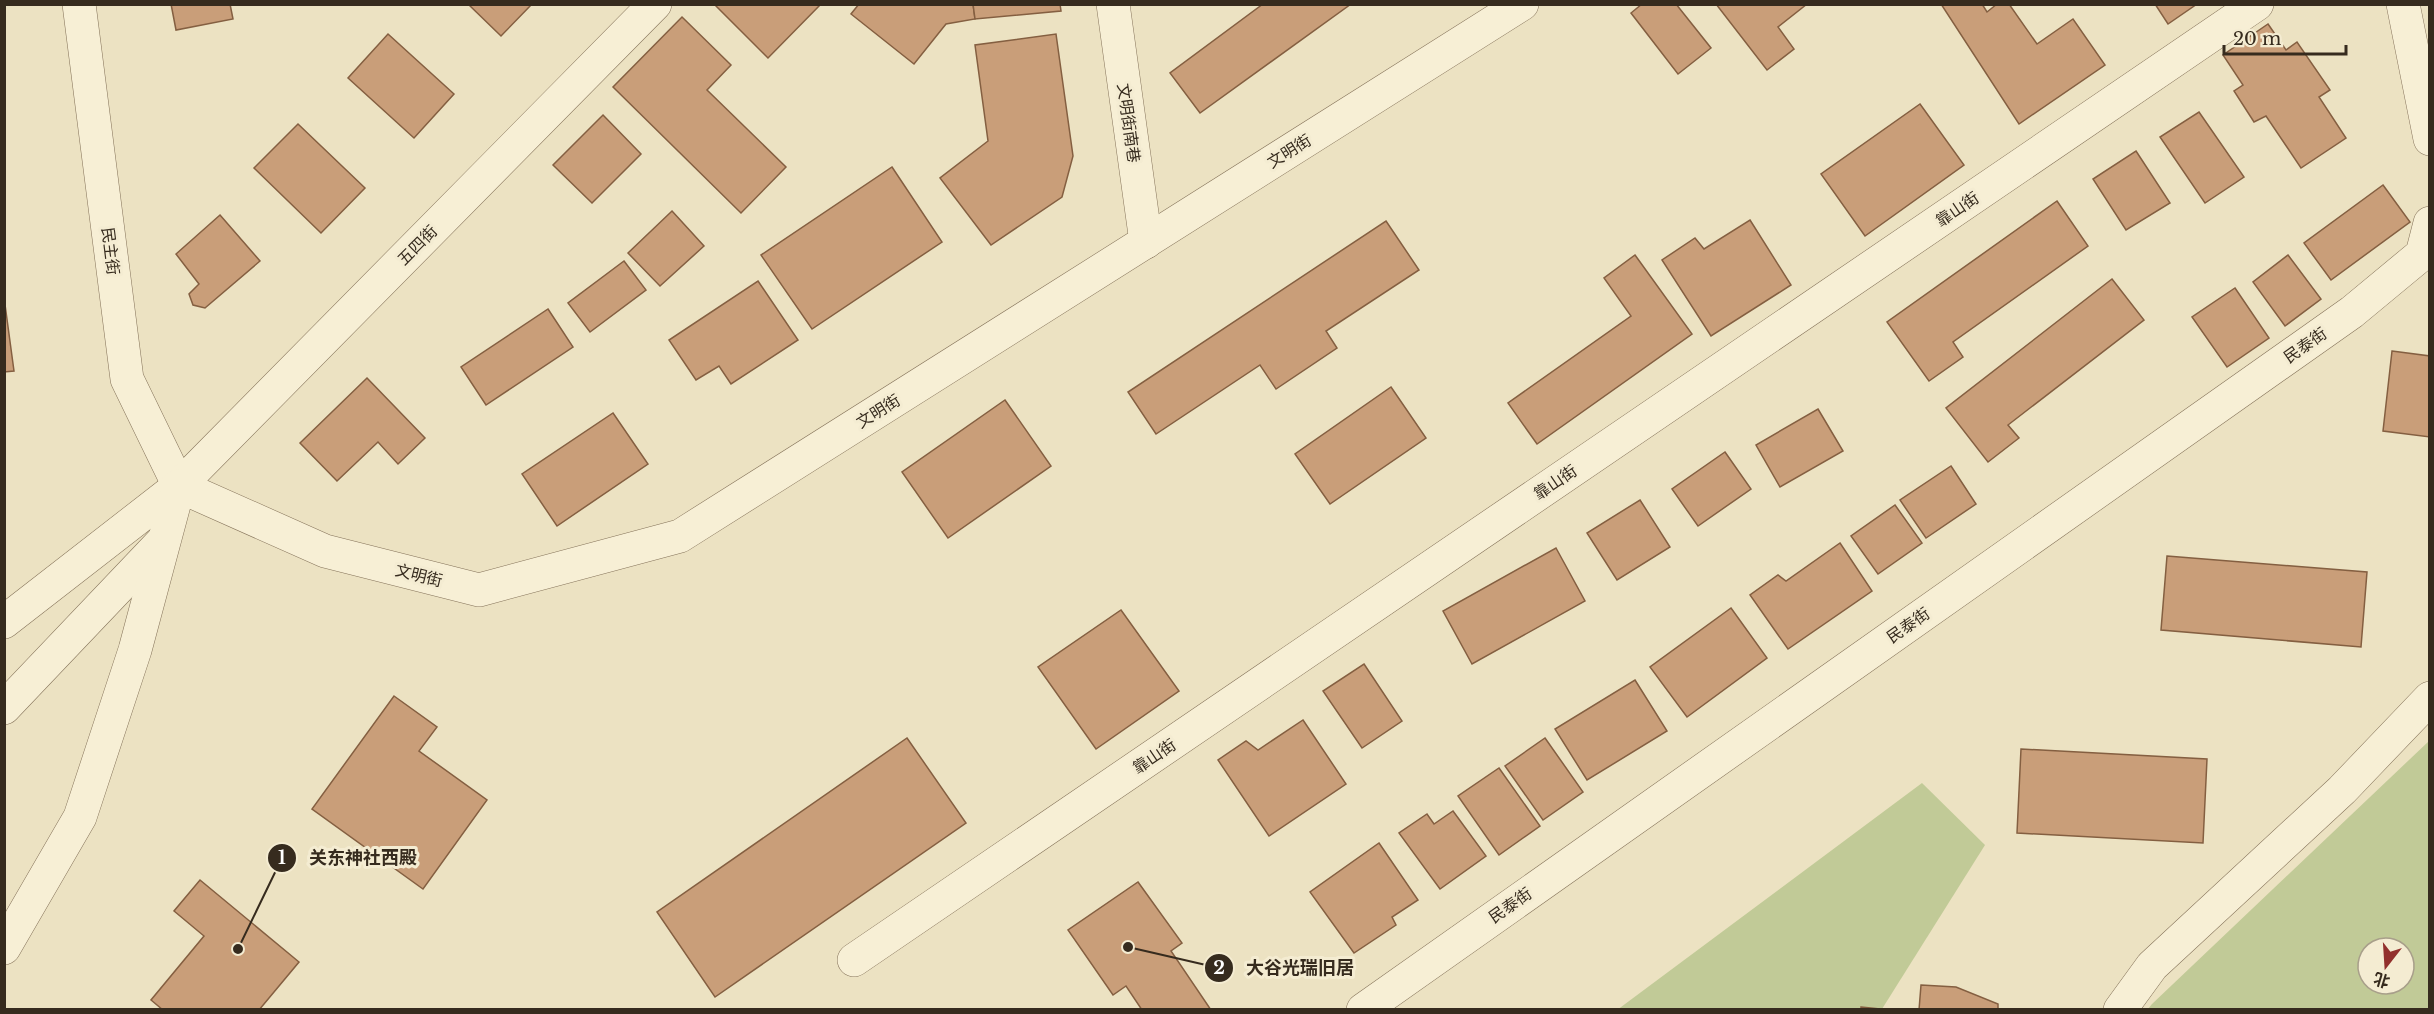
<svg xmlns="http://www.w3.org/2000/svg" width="2434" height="1014" font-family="'Libre Baskerville','Noto Sans SC',serif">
	<rect width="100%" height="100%" fill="#ece2c2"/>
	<g fill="#c1ca97" fill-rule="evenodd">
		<path d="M 2429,741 L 2429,1009 L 2148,1009 L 2152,1004 ZM 2368,948 L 2404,948 L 2404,984 L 2368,984 Z"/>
		<path d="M 1922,783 L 1985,845 L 1882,1009 L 1617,1010 Z"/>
	</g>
	<g fill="#c99e79" stroke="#845f41" stroke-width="1.5">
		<path d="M 171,4 L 230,4 L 233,19 L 176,30 Z"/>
		<path d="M 468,4 L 532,4 L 501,36 Z"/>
		<path d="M 718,4 L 821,4 L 768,58 L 716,6 Z"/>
		<path d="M 859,4 L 973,4 L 975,19 L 946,24 L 914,64 L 851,14 Z"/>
		<path d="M 973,4 L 1060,4 L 1061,11 L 975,19 Z"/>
		<path d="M 1263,4 L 1351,4 L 1200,113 L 1170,73 Z"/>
		<path d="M 1642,4 L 1676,4 L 1711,48 L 1678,74 L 1631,13 Z"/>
		<path d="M 1716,4 L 1807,4 L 1778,27 L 1794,49 L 1767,70 Z"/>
		<path d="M 1941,4 L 1982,4 L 1987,12 L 1997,4 L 2009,4 L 2037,44 L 2073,19 L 2105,65 L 2019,124 Z"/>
		<path d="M 2155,4 L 2197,4 L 2168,24 Z"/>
		<path d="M 682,17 L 731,65 L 707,90 L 786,167 L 741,213 L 613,87 Z"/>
		<path d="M 2268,24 L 2286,50 L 2297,42 L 2330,90 L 2319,97 L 2346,138 L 2301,168 L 2266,116 L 2254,122 L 2234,91 L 2243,85 L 2223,55 Z"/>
		<path d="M 388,34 L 454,94 L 414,138 L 348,78 Z"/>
		<path d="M 1056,34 L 1073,156 L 1062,197 L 991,245 L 940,178 L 988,141 L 975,45 Z"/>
		<path d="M 1920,104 L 1964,165 L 1865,236 L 1821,174 Z"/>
		<path d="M 2199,112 L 2244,177 L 2205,203 L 2160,137 Z"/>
		<path d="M 603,115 L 641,154 L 592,203 L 553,165 Z"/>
		<path d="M 298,124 L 365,188 L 321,233 L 254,168 Z"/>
		<path d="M 2136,151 L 2170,203 L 2126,230 L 2093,179 Z"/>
		<path d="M 892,167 L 942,242 L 812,329 L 761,255 Z"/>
		<path d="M 2383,185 L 2410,222 L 2331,280 L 2304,243 Z"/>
		<path d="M 2057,201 L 2088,246 L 1953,342 L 1963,357 L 1929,381 L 1887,322 Z"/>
		<path d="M 672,211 L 704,246 L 660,286 L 628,253 Z"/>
		<path d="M 220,215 L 260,261 L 205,308 L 193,305 L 189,294 L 199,284 L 176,254 Z"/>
		<path d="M 1750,220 L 1791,285 L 1711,336 L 1662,260 L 1695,238 L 1704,249 Z"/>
		<path d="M 1386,221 L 1419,270 L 1326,331 L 1337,348 L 1276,389 L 1260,365 L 1156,434 L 1128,392 Z"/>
		<path d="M 1635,255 L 1692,334 L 1537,444 L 1508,403 L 1631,316 L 1604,278 Z"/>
		<path d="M 2288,255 L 2321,299 L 2285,326 L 2253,282 Z"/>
		<path d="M 624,261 L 646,290 L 590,332 L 568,303 Z"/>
		<path d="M 2112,279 L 2144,320 L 2008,425 L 2019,438 L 1988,462 L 1946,408 Z"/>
		<path d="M 758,281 L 798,340 L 731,384 L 719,366 L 696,380 L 669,340 Z"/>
		<path d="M 2235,288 L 2269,338 L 2227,367 L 2192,317 Z"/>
		<path d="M 4,297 L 14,371 L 4,372 Z"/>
		<path d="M 548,309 L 573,347 L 486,405 L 461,367 Z"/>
		<path d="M 2392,351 L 2430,356 L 2430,437 L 2383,431 Z"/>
		<path d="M 367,378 L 425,438 L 398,464 L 378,442 L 337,481 L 300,443 Z"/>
		<path d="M 1391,387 L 1426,438 L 1330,504 L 1295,454 Z"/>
		<path d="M 1005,400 L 1051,466 L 948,538 L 902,472 Z"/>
		<path d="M 1818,409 L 1843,451 L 1780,487 L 1756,445 Z"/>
		<path d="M 613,413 L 648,464 L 557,526 L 522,474 Z"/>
		<path d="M 1725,452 L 1751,489 L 1698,526 L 1672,489 Z"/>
		<path d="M 1951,466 L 1976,504 L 1926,538 L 1900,500 Z"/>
		<path d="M 1640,500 L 1670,547 L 1617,580 L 1587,533 Z"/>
		<path d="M 1895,505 L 1922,543 L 1878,574 L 1851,536 Z"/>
		<path d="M 1840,543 L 1872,591 L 1788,649 L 1750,595 L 1778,575 L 1786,581 Z"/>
		<path d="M 1556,548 L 1585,601 L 1472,664 L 1443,611 Z"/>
		<path d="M 2167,556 L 2367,572 L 2361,647 L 2161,630 Z"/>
		<path d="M 1731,608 L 1767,658 L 1687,717 L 1650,667 Z"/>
		<path d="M 1121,610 L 1179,691 L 1096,749 L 1038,667 Z"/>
		<path d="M 1364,664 L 1402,721 L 1362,748 L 1323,691 Z"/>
		<path d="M 1635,680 L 1667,731 L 1587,780 L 1555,729 Z"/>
		<path d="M 394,696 L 437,727 L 419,751 L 487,800 L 423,889 L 312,809 Z"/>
		<path d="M 1303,720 L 1346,784 L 1269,836 L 1218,760 L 1246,741 L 1258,750 Z"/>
		<path d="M 907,738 L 966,823 L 715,997 L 657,912 Z"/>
		<path d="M 1545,738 L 1583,792 L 1543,820 L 1505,766 Z"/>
		<path d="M 2021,749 L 2207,759 L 2203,843 L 2017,833 Z"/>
		<path d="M 1499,768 L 1540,826 L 1499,855 L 1458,796 Z"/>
		<path d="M 1453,811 L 1486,856 L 1440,889 L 1399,833 L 1427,814 L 1434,824 Z"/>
		<path d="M 1379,843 L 1418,900 L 1392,917 L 1396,925 L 1354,953 L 1310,892 Z"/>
		<path d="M 200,880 L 299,962 L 259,1010 L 163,1010 L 151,1000 L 204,936 L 174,911 Z"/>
		<path d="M 1138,882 L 1182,943 L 1171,951 L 1211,1010 L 1142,1010 L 1126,986 L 1113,995 L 1068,930 Z"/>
		<path d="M 1921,985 L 1956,987 L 1998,1004 L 1998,1010 L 1919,1010 Z"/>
		<path d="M 1861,1007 L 1890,1010 L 1861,1010 Z"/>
	</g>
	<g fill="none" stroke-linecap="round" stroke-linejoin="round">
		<g stroke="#85735a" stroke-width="34">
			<g id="minor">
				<path d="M 79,4 L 127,379 L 179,486"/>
				<path d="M 1113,4 L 1146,242"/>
				<path d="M 2403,4 L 2430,139"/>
				<path d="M 179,486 L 325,551 L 479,590 L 680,536 L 1522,4"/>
				<path d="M 4,622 L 179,486 L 655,4"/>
				<path d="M 4,708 L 161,543"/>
				<path d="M 4,948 L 80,817 L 135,650 L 179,486"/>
				<path d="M 854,960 L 2257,4"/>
				<path d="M 1363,1010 L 2352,312 L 2422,254 L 2430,223"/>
				<path d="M 2120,1010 L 2152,966 L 2342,790 L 2430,698"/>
			</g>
		</g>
		<use href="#minor" stroke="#f7efd5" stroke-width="33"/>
	</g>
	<g text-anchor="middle" stroke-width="6" stroke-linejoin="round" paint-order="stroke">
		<g font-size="16" fill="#362b1e" stroke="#f4ecd2">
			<text transform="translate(1129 123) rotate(82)" y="6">文明街南巷</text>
			<text transform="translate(1289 151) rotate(-32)" y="6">文明街</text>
			<text transform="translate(1957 209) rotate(-34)" y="6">靠山街</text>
			<text transform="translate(417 245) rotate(-45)" y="6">五四街</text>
			<text transform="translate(111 251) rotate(83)" y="6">民主街</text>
			<text transform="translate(2305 345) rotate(-35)" y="6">民泰街</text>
			<text transform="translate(878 411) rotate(-32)" y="6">文明街</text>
			<text transform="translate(1555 482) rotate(-34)" y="6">靠山街</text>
			<text transform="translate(419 575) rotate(14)" y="6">文明街</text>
			<text transform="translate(1908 625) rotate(-35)" y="6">民泰街</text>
			<text transform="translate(1154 756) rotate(-34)" y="6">靠山街</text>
			<text transform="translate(1510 905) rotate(-35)" y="6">民泰街</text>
		</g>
	</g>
	<path fill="none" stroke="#362b1e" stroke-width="2" d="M238 949L282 858M1128 947L1219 968"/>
	<g fill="#362b1e" stroke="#f4ecd2" stroke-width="2">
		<circle cx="238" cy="949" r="6"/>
		<circle cx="1128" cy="947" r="6"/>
		<circle cx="282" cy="858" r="15"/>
		<circle cx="1219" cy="968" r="15"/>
	</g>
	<g font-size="18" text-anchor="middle" font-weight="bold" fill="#fff">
		<text x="282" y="864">1</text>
		<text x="1219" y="974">2</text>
	</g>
	<g font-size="18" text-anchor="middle" font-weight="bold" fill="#362b1e" stroke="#f4ecd2" stroke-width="6" stroke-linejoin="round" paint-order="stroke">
		<text x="363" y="864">关东神社西殿</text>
		<text x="1300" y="974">大谷光瑞旧居</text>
	</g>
	<rect width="2434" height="1014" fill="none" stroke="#362b1e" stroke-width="12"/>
	<g transform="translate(2386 966) rotate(197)"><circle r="28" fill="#f4ecd2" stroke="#a89f8a" stroke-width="1.5"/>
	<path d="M0-4.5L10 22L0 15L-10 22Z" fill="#92302c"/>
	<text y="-9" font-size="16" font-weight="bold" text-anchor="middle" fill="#362b1e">北</text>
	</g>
	<path d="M2224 45v9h122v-9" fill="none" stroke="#362b1e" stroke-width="3"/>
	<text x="2233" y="45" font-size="18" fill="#362b1e" stroke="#f4ecd2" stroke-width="4.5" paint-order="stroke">20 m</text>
</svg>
